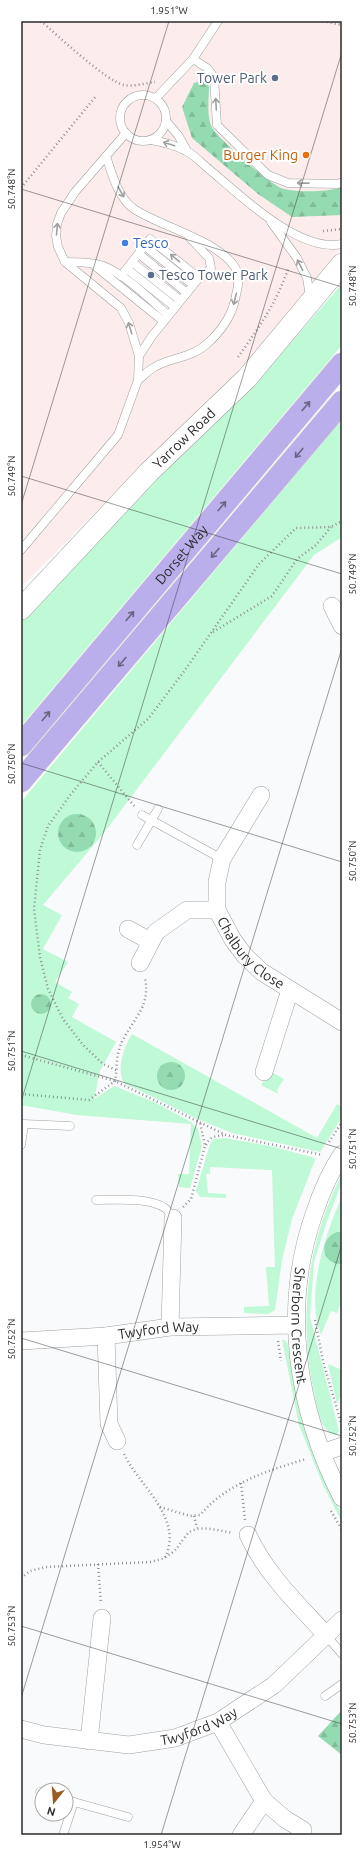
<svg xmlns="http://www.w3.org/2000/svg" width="363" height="1856" font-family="Ubuntu,sans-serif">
	<defs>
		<pattern id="forest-firs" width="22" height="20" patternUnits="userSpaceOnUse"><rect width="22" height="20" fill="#94dbb1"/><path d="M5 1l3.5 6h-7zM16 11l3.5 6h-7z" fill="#80bc98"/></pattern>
	</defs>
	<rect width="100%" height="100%" fill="#f8fafc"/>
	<path fill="#fceceb" d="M 21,21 L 342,21 L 342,247 L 240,371 L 142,465 L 21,587 Z"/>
	<g fill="#bff9d5">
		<path d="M 342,284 L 342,345 L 21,726 L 21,622 L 126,504 L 256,382 Z"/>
		<path d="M 342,419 L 342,537 L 314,555 L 103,834 L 43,905 L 62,915 L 43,949 L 68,962 L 55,982 L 72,992 L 68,998 L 79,1004 L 72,1017 L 116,1042 L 100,1071 L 94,1099 L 114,1086 L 154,1102 L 191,1122 L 198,1129 L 202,1146 L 190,1188 L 179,1187 L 178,1174 L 189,1174 L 191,1124 L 77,1115 L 21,1105 L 21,802 Z"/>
		<path d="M 132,1034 L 317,1138 L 337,1104 L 342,1107 L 342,1117 L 320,1152 L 232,1133 L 195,1118 L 124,1083 C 116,1070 124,1046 132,1034 Z"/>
		<path d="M 270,1071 L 284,1079 L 277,1090 L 278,1094 L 261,1085 Z"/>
		<path d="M 225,1138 L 270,1146 L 315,1158 L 315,1160 L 292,1219 L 282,1260 L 275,1310 L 268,1314 L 244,1313 L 244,1307 L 269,1306 L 266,1267 L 275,1267 L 272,1170 L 210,1167 L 210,1174 L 206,1174 L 208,1193 L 226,1194 L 226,1198 L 200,1197 L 196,1191 L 210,1144 L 214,1139 Z"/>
		<path d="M 342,1174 L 342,1182 L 327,1221 L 314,1262 L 310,1317 L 339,1431 L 336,1435 C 320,1431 318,1411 315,1397 C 298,1321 306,1244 342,1174 Z"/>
		<path d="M 342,1196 L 342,1299 L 337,1313 L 331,1311 L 321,1335 C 305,1293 325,1236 342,1196 Z"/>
		<path d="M 282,1340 L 285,1340 L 288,1345 L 302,1423 L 326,1483 L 342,1515 L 342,1522 L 323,1485 L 299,1425 Z"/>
		<path d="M 328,1364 L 342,1370 L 342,1393 L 337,1404 Z"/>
	</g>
	<g fill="url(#forest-firs)">
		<path d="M 203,80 L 209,86 C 209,99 206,118 213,129 C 220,140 269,183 281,188 C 294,193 329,192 342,187 L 342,215 L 292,217 L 258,194 L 192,138 L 182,107 L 194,83 Z"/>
		<circle cx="77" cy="833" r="19"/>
		<circle cx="41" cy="1004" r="10"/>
		<circle cx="171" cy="1076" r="14"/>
		<path d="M 337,1232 L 342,1232 L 342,1264 C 321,1265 318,1239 337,1232 Z"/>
		<path d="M 342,1710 L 342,1755 L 318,1736 Z"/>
	</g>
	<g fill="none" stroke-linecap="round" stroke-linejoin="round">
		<g stroke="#9fa1a3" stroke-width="9">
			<g id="service">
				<path d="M 193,59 L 207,68 L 214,77 L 217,125 L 268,175 L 288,183 L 338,184 L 342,182"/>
				<circle cx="143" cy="118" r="23"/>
				<path d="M 156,98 L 193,59 L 218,21"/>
				<path d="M 166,121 L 178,135 L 187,151"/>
				<path d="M 151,140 C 163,142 175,145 186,151 C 195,155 202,164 210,170 C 241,196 299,253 342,244"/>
				<path d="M 106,156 C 112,174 118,198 134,209 C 161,227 224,242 237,271 C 239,278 238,288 236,295 C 233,314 223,329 209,342 C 189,361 168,356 150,370 C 146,373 142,377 138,380"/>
				<path d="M 271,222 L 297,258 L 307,278 L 310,297"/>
				<path d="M 145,246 L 193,285"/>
				<path d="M 139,254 L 187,293"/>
				<path d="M 65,262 C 75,262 86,262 96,264 C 121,269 149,299 168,315"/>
				<path d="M 132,262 L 180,300"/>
				<path d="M 95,266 L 163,321"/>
				<path d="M 127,269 L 175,307"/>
				<path d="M 121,276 L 150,239 L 199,278"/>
				<path d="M 139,356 L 152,336 L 199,278 L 206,274 L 211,268 L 209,258 L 190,238"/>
				<path d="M 21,550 L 118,435 L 138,380 L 139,356 L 129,323 L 121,308 L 65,262 L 58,247 L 56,236 L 57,224 L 61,213 L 75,192 L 126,133"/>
				<path d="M 142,815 L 222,859"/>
				<path d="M 137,845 L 158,809"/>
				<path d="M 21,1145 L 24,1124 L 70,1126"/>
				<path d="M 96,1200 C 116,1200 148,1197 165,1208 C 168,1210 171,1215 173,1218"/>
				<path d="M 326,1635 L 342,1654"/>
				<path d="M 325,1696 L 342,1684"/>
				<path d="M 40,1792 L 42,1793"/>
				<path d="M 66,1799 L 74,1802"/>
				<path d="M 63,1835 L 74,1802 L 128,1817"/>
			</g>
		</g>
		<g stroke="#9fa1a3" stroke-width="18">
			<g id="minor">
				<path d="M 332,606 L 342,626"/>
				<path id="s1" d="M 261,795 L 222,859 L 217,882 L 217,910 L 233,940 L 245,956 L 262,972 L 342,1022"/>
				<path d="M 128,929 L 150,941"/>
				<path d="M 140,963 L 156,932 L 187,910 L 217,910"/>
				<path d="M 264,1072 L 290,990"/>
				<path id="s2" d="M 342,1154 C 330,1172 321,1193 314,1214 C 281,1309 297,1410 342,1498"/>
				<path d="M 170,1327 L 173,1218"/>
				<path d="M 106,1336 L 109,1424 L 117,1441"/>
				<path id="s3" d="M 21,1341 L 106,1336 L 170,1327 L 296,1325"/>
				<path d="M 322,1453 L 342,1446"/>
				<path d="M 248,1535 C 266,1574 297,1603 326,1635"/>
				<path d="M 218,1722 L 264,1801 L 241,1835"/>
				<path id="s4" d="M 21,1729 L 44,1735 L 129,1745 L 175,1738 L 218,1722 L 274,1685 L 342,1620"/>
				<path d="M 89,1741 L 102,1618"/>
				<path d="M 264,1801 L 285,1819 L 303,1830"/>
			</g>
		</g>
		<g stroke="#9fa1a3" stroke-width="22">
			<g id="tertiary">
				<path id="s5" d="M 21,609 L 149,472 L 247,378 L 342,264"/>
			</g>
		</g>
		<g stroke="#d4d4d5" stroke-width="23">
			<g id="trunk">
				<path id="s6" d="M 21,745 L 342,364"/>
				<path d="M 21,781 L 342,402"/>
			</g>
		</g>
		<g stroke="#909193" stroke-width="2.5" stroke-dasharray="1 3" stroke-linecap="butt">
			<path d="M 41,21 C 57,35 106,81 124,85 C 133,87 146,83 155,82"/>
			<path d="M 323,21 L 342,25"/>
			<path d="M 21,188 L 96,96"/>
			<path d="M 323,231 L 342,229"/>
			<path d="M 238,357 C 258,329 277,302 288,269"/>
			<path d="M 213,632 L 272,596 L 297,559 L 316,545 L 331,527"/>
			<path d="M 98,762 L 135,807"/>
			<path d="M 21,1055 L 115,1081 L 226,1135 L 323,1155"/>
			<path d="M 116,1070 L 103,1064 L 83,1045 L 63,1019 L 48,989 L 40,957 L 34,909 L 40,850 L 48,826 L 71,794 L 98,762 L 148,719 L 185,670 L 259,564 L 296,528 L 331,527 L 342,521"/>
			<path d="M 21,1094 L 89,1100 L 115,1081 C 117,1071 116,1060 119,1050 C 127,1023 152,1010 145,978"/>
			<path d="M 329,1142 L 342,1122"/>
			<path d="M 206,1145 C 210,1136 216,1136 226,1135"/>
			<path d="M 183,1207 L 191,1199 L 205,1146 L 200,1122"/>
			<path d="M 315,1320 L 323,1361 L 342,1426"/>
			<path d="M 278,1341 L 281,1361"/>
			<path d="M 241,1483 L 245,1520"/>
			<path d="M 160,1507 L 190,1516 L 200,1515 C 227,1483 267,1471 306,1459"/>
			<path d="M 331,1511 L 342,1530"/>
			<path d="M 194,1516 L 197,1528"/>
			<path d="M 165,1557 C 177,1551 177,1547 185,1537 C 194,1522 219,1531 233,1533"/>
			<path d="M 98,1564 L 101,1603"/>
			<path d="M 21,1578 L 30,1571 L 46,1567 L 150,1562 L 165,1558 C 184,1518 140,1487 124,1454"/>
		</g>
		<use href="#service" stroke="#fff" stroke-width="8"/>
		<use href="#minor" stroke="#fff" stroke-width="17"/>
		<use href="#tertiary" stroke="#fff" stroke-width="21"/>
		<use href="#trunk" stroke="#baaeeb" stroke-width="22"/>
	</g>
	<defs><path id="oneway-shaft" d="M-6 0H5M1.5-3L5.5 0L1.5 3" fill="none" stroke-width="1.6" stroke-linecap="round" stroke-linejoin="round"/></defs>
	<g stroke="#9f9fa0">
		<use href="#oneway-shaft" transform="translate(216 104) rotate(-93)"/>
		<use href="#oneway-shaft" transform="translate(169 144) rotate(-162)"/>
		<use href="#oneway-shaft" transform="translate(303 183) rotate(-179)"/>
		<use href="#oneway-shaft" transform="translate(121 192) rotate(61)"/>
		<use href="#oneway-shaft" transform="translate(57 229) rotate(-85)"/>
		<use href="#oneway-shaft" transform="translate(175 258) rotate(-141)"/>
		<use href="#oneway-shaft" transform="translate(300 265) rotate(-117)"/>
		<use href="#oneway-shaft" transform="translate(235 299) rotate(104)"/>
		<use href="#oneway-shaft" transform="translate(130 328) rotate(-107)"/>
	</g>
	<g stroke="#6a6581">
		<use href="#oneway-shaft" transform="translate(306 406) rotate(-50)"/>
		<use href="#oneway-shaft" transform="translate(299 453) rotate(130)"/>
		<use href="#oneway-shaft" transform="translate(222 506) rotate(-50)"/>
		<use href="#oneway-shaft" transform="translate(215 553) rotate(130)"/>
		<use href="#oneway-shaft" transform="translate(130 616) rotate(-50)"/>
		<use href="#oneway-shaft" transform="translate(122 662) rotate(130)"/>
		<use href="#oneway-shaft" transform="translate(46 716) rotate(-50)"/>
	</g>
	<path fill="none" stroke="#292a2b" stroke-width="1" stroke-opacity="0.45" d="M 21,189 L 342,287M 21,476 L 342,574M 21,505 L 169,21M 21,763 L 342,862M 21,1051 L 342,1149M 21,1102 L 342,52M 21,1338 L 342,1436M 21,1626 L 342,1724M 21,1698 L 342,648M 161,1835 L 342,1244"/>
	<g fill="#5c6f8a" stroke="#fff" stroke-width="1.5">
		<circle cx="275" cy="78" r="4"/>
		<circle cx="151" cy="275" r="4"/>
	</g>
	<circle fill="#e8710a" stroke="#fff" stroke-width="1.5" cx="306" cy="155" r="4"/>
	<circle fill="#3f7fe0" stroke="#fff" stroke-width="1.5" cx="125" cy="243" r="4"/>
	<g text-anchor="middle" stroke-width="4" stroke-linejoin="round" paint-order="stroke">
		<g font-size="14" fill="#4e5e75" stroke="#fff" text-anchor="end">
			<text x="267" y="83">Tower Park</text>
			<text x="159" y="280" text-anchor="start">Tesco Tower Park</text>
		</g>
		<g font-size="14" fill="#c56008" stroke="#fff" text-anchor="end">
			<text x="298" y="160">Burger King</text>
		</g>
		<g font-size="14" fill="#366cbe" stroke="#fff" text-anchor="start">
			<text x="133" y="248">Tesco</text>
		</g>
		<g font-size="14" fill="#292a2b" stroke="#fff">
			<text dy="5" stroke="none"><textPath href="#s5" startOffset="236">Yarrow Road</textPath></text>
			<text dy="5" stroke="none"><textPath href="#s6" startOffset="249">Dorset Way</textPath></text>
			<text dy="5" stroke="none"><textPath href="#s1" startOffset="182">Chalbury Close</textPath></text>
			<text dy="5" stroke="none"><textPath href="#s2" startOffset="180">Sherborn Crescent</textPath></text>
			<text dy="5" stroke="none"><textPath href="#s3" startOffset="138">Twyford Way</textPath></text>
			<text dy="5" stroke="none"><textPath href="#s4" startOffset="182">Twyford Way</textPath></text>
		</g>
	</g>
	<rect width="363" height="1856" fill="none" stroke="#ffffff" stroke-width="44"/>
	<g transform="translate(54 1802) rotate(197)"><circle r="19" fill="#ffffff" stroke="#a9aaaa"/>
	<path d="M0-3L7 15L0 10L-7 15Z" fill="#9b5c23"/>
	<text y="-6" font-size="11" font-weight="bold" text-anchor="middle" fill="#292a2b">N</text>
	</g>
	<rect x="22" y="22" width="319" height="1812" fill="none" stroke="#292a2b" stroke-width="1.5"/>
	<g font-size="10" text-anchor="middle" fill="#292a2b">
		<text x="169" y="14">1.951°W</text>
		<text transform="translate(11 189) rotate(-90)" y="4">50.748°N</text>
		<text transform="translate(352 286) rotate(-90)" y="4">50.748°N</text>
		<text transform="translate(11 476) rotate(-90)" y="4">50.749°N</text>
		<text transform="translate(352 574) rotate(-90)" y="4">50.749°N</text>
		<text transform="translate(11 764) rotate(-90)" y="4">50.750°N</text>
		<text transform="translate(352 861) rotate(-90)" y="4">50.750°N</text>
		<text transform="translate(11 1051) rotate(-90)" y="4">50.751°N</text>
		<text transform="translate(352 1149) rotate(-90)" y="4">50.751°N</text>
		<text transform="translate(11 1339) rotate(-90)" y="4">50.752°N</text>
		<text transform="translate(352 1436) rotate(-90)" y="4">50.752°N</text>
		<text transform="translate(11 1626) rotate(-90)" y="4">50.753°N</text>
		<text transform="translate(352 1723) rotate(-90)" y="4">50.753°N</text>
		<text x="162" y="1848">1.954°W</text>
	</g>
</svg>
